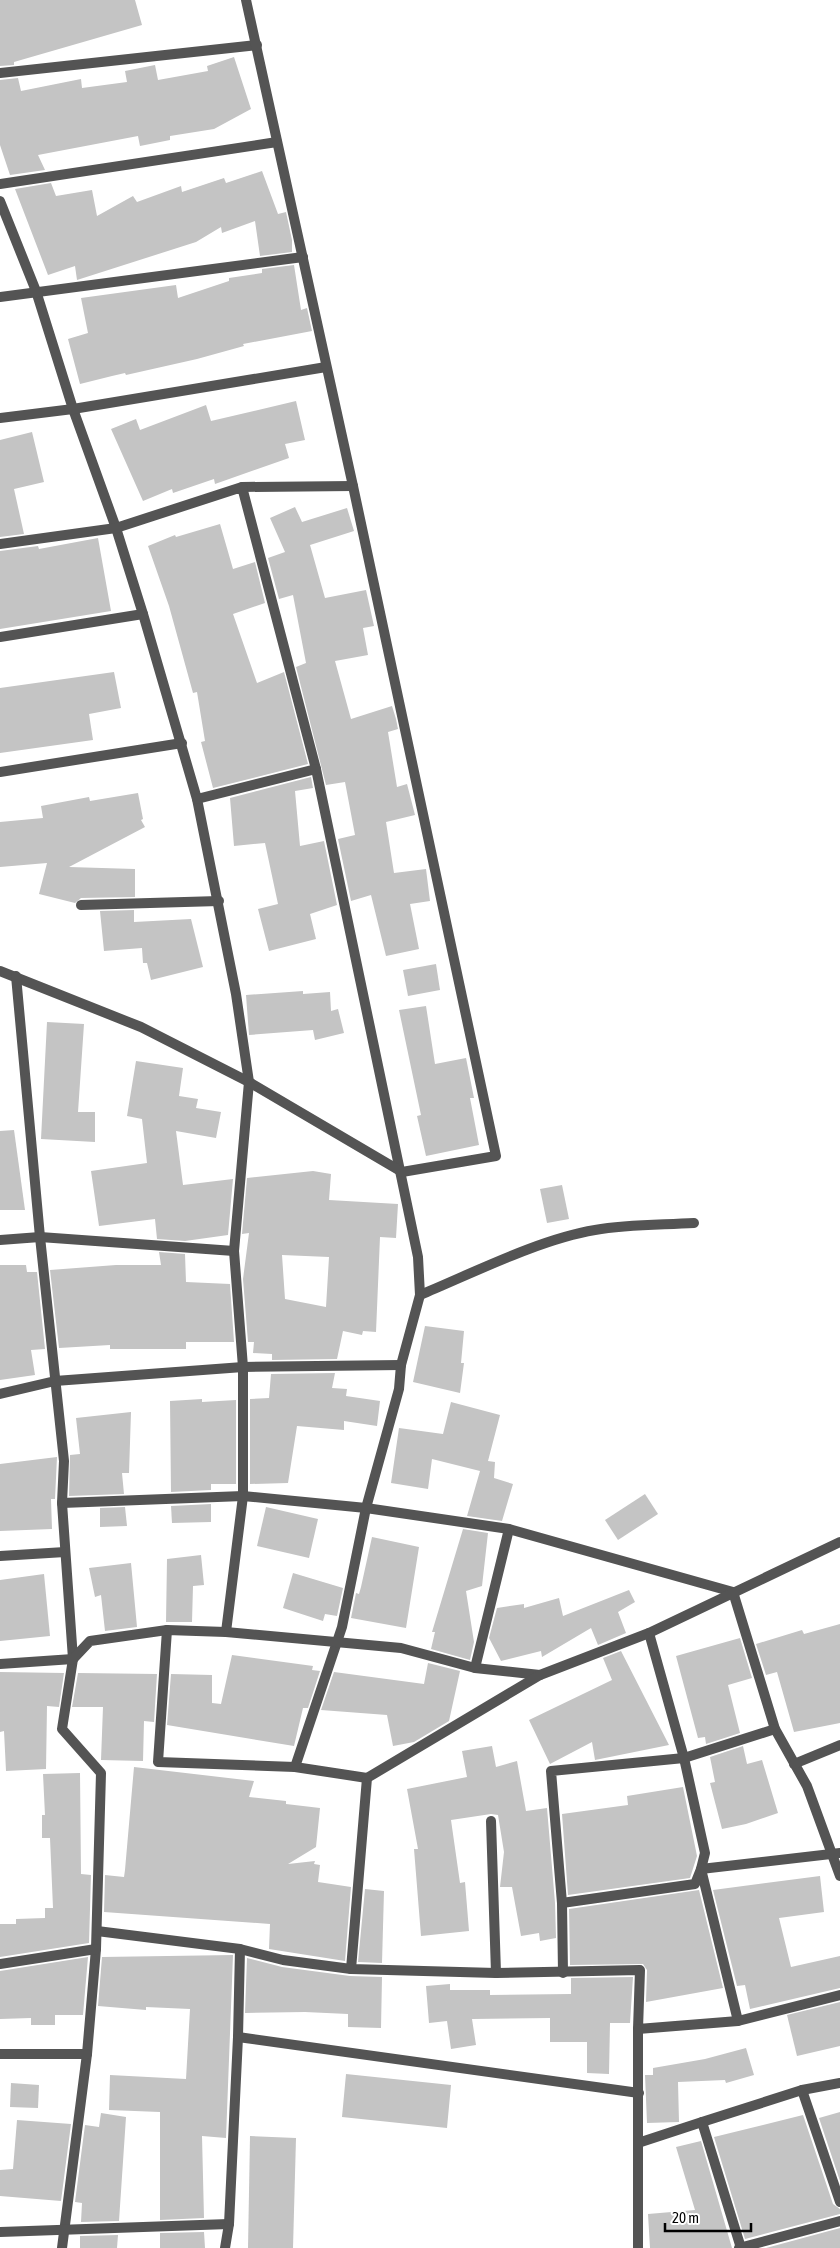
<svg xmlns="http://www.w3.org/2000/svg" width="840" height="2248" font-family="'Asap Condensed',sans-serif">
	<rect width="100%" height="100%" fill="#fff"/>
	<g fill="#c4c4c4" fill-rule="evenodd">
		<path d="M 0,0 L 135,0 L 142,25 L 14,62 L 14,65 L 0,66 Z"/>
		<path d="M 234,57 L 251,109 L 214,129 L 170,136 L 170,140 L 140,146 L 138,136 L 38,155 L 45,170 L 10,175 L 0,145 L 0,80 L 18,78 L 21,91 L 81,79 L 82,88 L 127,82 L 125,71 L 155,65 L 158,80 L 208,71 L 207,66 Z"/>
		<path d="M 262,171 L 278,214 L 286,212 L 292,240 L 292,252 L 260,256 L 255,221 L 222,233 L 221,227 L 196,242 L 77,280 L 75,266 L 48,275 L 15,189 L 51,183 L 56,196 L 92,190 L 97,216 L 133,196 L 137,202 L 181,186 L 182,192 L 224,178 L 226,183 Z"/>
		<path d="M 294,265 L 301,310 L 307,308 L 312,331 L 243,344 L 244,346 L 197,359 L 126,375 L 125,373 L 112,376 L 80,384 L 68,339 L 88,333 L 81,298 L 176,285 L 178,298 L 229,281 L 229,278 L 262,273 L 262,269 Z"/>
		<path d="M 296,401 L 305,440 L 285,444 L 289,458 L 215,484 L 214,479 L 173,493 L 172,489 L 143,501 L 111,429 L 136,419 L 140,430 L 206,405 L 211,421 Z"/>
		<path d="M 32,432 L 44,482 L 14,489 L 24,534 L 0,537 L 0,440 Z"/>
		<path d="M 295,507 L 302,522 L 347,508 L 354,531 L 310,545 L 325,598 L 366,590 L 374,626 L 363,628 L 368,655 L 335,661 L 351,719 L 392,706 L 396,719 L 398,729 L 388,732 L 397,787 L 407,784 L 415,815 L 386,822 L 394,873 L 426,869 L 430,901 L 410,904 L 419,949 L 386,956 L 371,895 L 351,901 L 338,839 L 355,835 L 345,782 L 326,785 L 296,667 L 306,663 L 293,595 L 279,599 L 268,558 L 285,552 L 270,518 Z"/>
		<path d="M 220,524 L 233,569 L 255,562 L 265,603 L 233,614 L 257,683 L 284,672 L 308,764 L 213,788 L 201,742 L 205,741 L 197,692 L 193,693 L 169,606 L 148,546 L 175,535 L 176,537 Z"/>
		<path d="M 98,538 L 111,611 L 0,629 L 0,551 L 38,546 L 39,549 Z"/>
		<path d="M 114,672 L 121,708 L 89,714 L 93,740 L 0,753 L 0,688 Z"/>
		<path d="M 311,777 L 313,788 L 295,791 L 300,846 L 324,841 L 337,905 L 310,914 L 316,939 L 269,951 L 258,909 L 278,904 L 265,843 L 234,846 L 230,798 Z"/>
		<path d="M 138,793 L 143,819 L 141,820 L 145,827 L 69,867 L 135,869 L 135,897 L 81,898 L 75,903 L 39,894 L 47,863 L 0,867 L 0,822 L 43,818 L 41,806 L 89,797 L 90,801 Z"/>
		<path d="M 134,910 L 134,922 L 191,919 L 203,967 L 151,980 L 147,963 L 143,963 L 142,948 L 104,951 L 100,911 Z"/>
		<path d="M 436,964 L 440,990 L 408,996 L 403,970 Z"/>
		<path d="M 303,991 L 303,994 L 330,992 L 331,1011 L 338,1009 L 344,1033 L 315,1040 L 313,1030 L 249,1035 L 246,995 Z"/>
		<path d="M 426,1006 L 435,1064 L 466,1058 L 474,1098 L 470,1098 L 479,1145 L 426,1156 L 417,1116 L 421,1115 L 399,1010 Z"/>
		<path d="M 47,1022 L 84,1024 L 78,1112 L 95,1112 L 95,1142 L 41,1139 Z"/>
		<path d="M 136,1061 L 183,1068 L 179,1096 L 198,1099 L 196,1108 L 221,1112 L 216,1138 L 176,1131 L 183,1185 L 233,1179 L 228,1235 L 185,1241 L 157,1239 L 155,1219 L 99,1226 L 91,1171 L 147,1163 L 142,1119 L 127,1116 Z"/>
		<path d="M 14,1130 L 25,1210 L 0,1210 L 0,1131 Z"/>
		<path d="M 313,1171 L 331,1174 L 329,1200 L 398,1204 L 396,1238 L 380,1237 L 376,1332 L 363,1331 L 362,1335 L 343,1331 L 337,1359 L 272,1360 L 272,1354 L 253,1353 L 254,1342 L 248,1342 L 243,1279 L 249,1233 L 242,1234 L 247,1178 ZM 282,1255 L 329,1257 L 326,1307 L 285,1299 Z"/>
		<path d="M 562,1185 L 569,1219 L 547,1223 L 540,1189 Z"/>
		<path d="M 159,1252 L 185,1254 L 186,1282 L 230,1284 L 234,1342 L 186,1342 L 186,1349 L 110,1349 L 110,1345 L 59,1348 L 50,1270 L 116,1265 L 161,1265 Z"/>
		<path d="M 0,1265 L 26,1265 L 27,1272 L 37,1272 L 45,1349 L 31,1350 L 35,1375 L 0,1380 Z"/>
		<path d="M 425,1326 L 464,1331 L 461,1363 L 464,1363 L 460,1393 L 413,1382 Z"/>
		<path d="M 335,1373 L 332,1388 L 347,1389 L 346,1396 L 380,1401 L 377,1426 L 344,1421 L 344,1430 L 297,1426 L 288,1483 L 250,1484 L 250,1399 L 269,1398 L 271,1374 Z"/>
		<path d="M 202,1399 L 202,1402 L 236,1400 L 236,1484 L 211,1484 L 211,1490 L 171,1492 L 170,1401 Z"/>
		<path d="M 451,1402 L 500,1415 L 488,1461 L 495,1462 L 494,1478 L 513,1484 L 502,1521 L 467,1516 L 480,1471 L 432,1459 L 428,1489 L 391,1483 L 399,1428 L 443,1434 Z"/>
		<path d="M 131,1412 L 129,1473 L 122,1473 L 124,1494 L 69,1496 L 70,1455 L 80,1454 L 76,1418 Z"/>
		<path d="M 57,1457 L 55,1499 L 51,1499 L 52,1529 L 0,1531 L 0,1464 Z"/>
		<path d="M 645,1494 L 658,1514 L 618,1540 L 605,1520 Z"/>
		<path d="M 211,1504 L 211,1522 L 172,1523 L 171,1506 Z"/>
		<path d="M 125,1507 L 127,1526 L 100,1527 L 100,1508 Z"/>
		<path d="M 266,1507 L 318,1519 L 309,1558 L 257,1546 Z"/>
		<path d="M 463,1529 L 488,1533 L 482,1586 L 466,1591 L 474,1642 L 470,1660 L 431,1649 L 435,1632 L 432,1632 Z"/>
		<path d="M 372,1537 L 419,1547 L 406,1628 L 351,1618 L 356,1593 L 359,1594 L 361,1587 Z"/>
		<path d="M 201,1555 L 204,1585 L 193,1586 L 192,1622 L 166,1622 L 167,1559 Z"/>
		<path d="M 131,1563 L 137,1627 L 105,1631 L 101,1595 L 95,1597 L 89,1568 Z"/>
		<path d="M 293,1573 L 343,1588 L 337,1616 L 325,1614 L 323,1621 L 283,1608 Z"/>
		<path d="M 44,1574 L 50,1636 L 0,1641 L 0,1580 Z"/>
		<path d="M 629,1590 L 635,1602 L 618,1612 L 626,1633 L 598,1645 L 591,1628 L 542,1657 L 541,1651 L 501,1661 L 489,1638 L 497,1608 L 524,1604 L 524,1608 L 559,1598 L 563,1616 Z"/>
		<path d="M 840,1624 L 840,1723 L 794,1732 L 777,1672 L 766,1675 L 756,1644 L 802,1630 L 804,1634 Z"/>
		<path d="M 740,1638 L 752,1678 L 728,1685 L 740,1733 L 706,1744 L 705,1737 L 698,1738 L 676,1656 Z"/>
		<path d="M 621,1651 L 669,1745 L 595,1760 L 592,1742 L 550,1764 L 529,1720 L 612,1680 L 603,1658 Z"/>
		<path d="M 232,1655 L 313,1666 L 312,1670 L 320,1671 L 308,1708 L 303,1708 L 294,1746 L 167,1725 L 171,1674 L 212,1675 L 212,1703 L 221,1704 Z"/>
		<path d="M 428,1663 L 460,1671 L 449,1721 L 414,1742 L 393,1746 L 387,1715 L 321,1710 L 334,1672 L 424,1684 Z"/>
		<path d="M 0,1672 L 64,1673 L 59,1707 L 47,1706 L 46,1769 L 6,1771 L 4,1731 L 0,1732 Z"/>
		<path d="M 78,1673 L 157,1674 L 154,1722 L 144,1721 L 143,1761 L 101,1760 L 103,1707 L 72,1707 Z"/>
		<path d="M 492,1746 L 496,1767 L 517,1761 L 526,1811 L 547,1808 L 555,1903 L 556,1938 L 540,1941 L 539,1933 L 521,1936 L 512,1887 L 500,1887 L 504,1852 L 498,1815 L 491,1814 L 451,1820 L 460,1883 L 465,1882 L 469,1931 L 421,1936 L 414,1849 L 418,1849 L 407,1789 L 467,1777 L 462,1751 Z"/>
		<path d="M 743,1746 L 747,1764 L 762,1760 L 778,1813 L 746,1824 L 722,1829 L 710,1783 L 715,1782 L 710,1757 Z"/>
		<path d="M 134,1767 L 254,1781 L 249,1797 L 286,1801 L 286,1804 L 320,1808 L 316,1847 L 288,1864 L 315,1861 L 314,1864 L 320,1865 L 318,1882 L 351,1887 L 345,1961 L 269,1949 L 270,1924 L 104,1912 L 105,1875 L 124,1877 L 125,1870 Z"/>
		<path d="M 80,1773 L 81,1874 L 91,1875 L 89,1943 L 0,1957 L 0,1924 L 16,1924 L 16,1919 L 45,1918 L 45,1908 L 53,1908 L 50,1838 L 42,1838 L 42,1815 L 45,1815 L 43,1774 Z"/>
		<path d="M 683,1787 L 697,1856 L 690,1878 L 568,1895 L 562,1814 L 628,1805 L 627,1796 Z"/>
		<path d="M 820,1876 L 824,1912 L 779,1918 L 791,1967 L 840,1956 L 840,1988 L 750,2009 L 745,1985 L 737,1986 L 713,1890 Z"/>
		<path d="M 365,1889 L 384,1891 L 382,1963 L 358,1962 Z"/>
		<path d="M 699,1890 L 723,1988 L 646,2002 L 647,1970 L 643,1964 L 570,1965 L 569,1909 Z"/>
		<path d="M 233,1955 L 226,2138 L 202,2136 L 204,2218 L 160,2220 L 160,2112 L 109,2110 L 110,2075 L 186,2079 L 190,2009 L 146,2007 L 146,2010 L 98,2006 L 102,1957 Z"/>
		<path d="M 88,1957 L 83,2015 L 55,2015 L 55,2025 L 31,2025 L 31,2018 L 0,2019 L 0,1971 Z"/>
		<path d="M 247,1958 L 282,1967 L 350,1976 L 382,1977 L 381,2028 L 348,2027 L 348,2014 L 305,2012 L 245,2013 Z"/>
		<path d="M 633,1977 L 630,2023 L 610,2023 L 609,2074 L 587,2073 L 587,2042 L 550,2042 L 550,2018 L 472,2019 L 476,2045 L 451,2049 L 447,2021 L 429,2023 L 426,1986 L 450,1984 L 450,1990 L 490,1990 L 490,1995 L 571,1994 L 571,1978 Z"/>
		<path d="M 840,2002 L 840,2046 L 797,2056 L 787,2015 Z"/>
		<path d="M 746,2048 L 754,2075 L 726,2083 L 725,2080 L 678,2082 L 679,2122 L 647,2123 L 645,2075 L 653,2075 L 653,2068 L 705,2059 Z"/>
		<path d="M 346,2074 L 451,2085 L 447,2128 L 342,2117 Z"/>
		<path d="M 11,2083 L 39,2085 L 38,2108 L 10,2107 Z"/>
		<path d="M 840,2112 L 840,2181 L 819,2118 Z"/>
		<path d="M 101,2113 L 126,2117 L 119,2221 L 81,2222 L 82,2203 L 75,2202 L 85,2125 L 99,2127 Z"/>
		<path d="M 803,2115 L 833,2204 L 840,2209 L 840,2214 L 745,2239 L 714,2137 Z"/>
		<path d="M 17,2120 L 71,2124 L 61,2201 L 0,2196 L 0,2170 L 13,2169 Z"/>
		<path d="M 250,2136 L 296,2138 L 293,2248 L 248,2248 Z"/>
		<path d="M 701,2141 L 732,2248 L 650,2248 L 648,2214 L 695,2210 L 676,2147 Z"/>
		<path d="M 840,2228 L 840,2248 L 766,2248 Z"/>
		<path d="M 204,2232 L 205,2248 L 160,2248 L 160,2233 Z"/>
		<path d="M 118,2235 L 117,2248 L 80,2248 L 80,2236 Z"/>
	</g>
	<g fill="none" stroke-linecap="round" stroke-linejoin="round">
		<g stroke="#545454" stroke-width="10">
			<path d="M 0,73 L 257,45"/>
			<path d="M 0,184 L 277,142"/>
			<path d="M 0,201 L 36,291 L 73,409 L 116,528 L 143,614 L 197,799 L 236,994 L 249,1082 L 234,1251 L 243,1367 L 243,1496 L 226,1632"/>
			<path d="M 0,297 L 303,257"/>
			<path d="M 0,418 L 73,409 L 326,367"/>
			<path d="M 242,487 L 353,486"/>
			<path d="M 0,544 L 116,528 L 242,487 L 316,769 L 418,1257 L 420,1295 L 401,1365 L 399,1389 L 366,1508 L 342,1627 L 295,1767 L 367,1778"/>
			<path d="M 0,637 L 143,614"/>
			<path d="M 0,772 L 182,743"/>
			<path d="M 197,799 L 316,769"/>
			<path d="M 81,905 L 219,901"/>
			<path d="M 0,971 L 141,1027 L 249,1082 L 402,1172 L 496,1156 L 353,486 L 246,0"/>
			<path d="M 16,976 L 40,1237 L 64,1461 L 62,1503 L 73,1659 L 62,1729 L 101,1773 L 96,1949 L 87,2054 L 62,2248"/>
			<path d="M 0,1240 L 40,1237 L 234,1251"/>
			<path d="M 420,1295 C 473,1273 540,1239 595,1230 C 628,1224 661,1225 694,1223"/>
			<path d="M 0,1394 L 55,1381 L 243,1367 L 401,1365"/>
			<path d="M 62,1503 L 243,1496 L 366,1508 L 509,1529 L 733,1592"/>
			<path d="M 0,1556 L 65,1552"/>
			<path d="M 733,1592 L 775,1729 L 807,1786 L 840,1876"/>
			<path d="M 167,1630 L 158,1762 L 295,1767"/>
			<path d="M 649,1633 L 684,1758 L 705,1853 L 701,1869 L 738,2021"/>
			<path d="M 0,1664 L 73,1659 L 90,1641 L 167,1630 L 226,1632 L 401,1648 L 475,1668 L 540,1675"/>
			<path d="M 475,1668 L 509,1529"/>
			<path d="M 794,1764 L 840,1745"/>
			<path d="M 491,1821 L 496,1973"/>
			<path d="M 562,1903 L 695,1884 L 701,1869 L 840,1853"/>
			<path d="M 97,1931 L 240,1949 L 283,1960 L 351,1969 L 496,1973 L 640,1970 L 638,2029 L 738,2021 L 840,1995"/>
			<path d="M 0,1964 L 96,1949"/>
			<path d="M 351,1969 L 367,1778 L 540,1675 L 649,1633 L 840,1542"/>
			<path d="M 563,1973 L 562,1903 L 551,1771 L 684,1758 L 775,1729"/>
			<path d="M 238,2037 L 639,2093"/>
			<path d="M 0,2054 L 87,2054"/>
			<path d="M 802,2090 L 840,2202"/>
			<path d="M 638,2143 L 702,2122"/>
			<path d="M 0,2232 L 229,2224"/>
			<path d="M 225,2248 L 229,2224 L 238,2037 L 240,1949"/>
			<path d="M 638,2248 L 638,2029"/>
			<path d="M 739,2248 L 840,2221"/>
			<path d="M 741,2248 L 702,2122 L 802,2090 L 840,2083"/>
		</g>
	</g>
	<path d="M665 2223v8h86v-8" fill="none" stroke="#000000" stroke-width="2.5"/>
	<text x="672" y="2223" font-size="15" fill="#000000" stroke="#ffffff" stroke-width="4" paint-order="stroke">20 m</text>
</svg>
